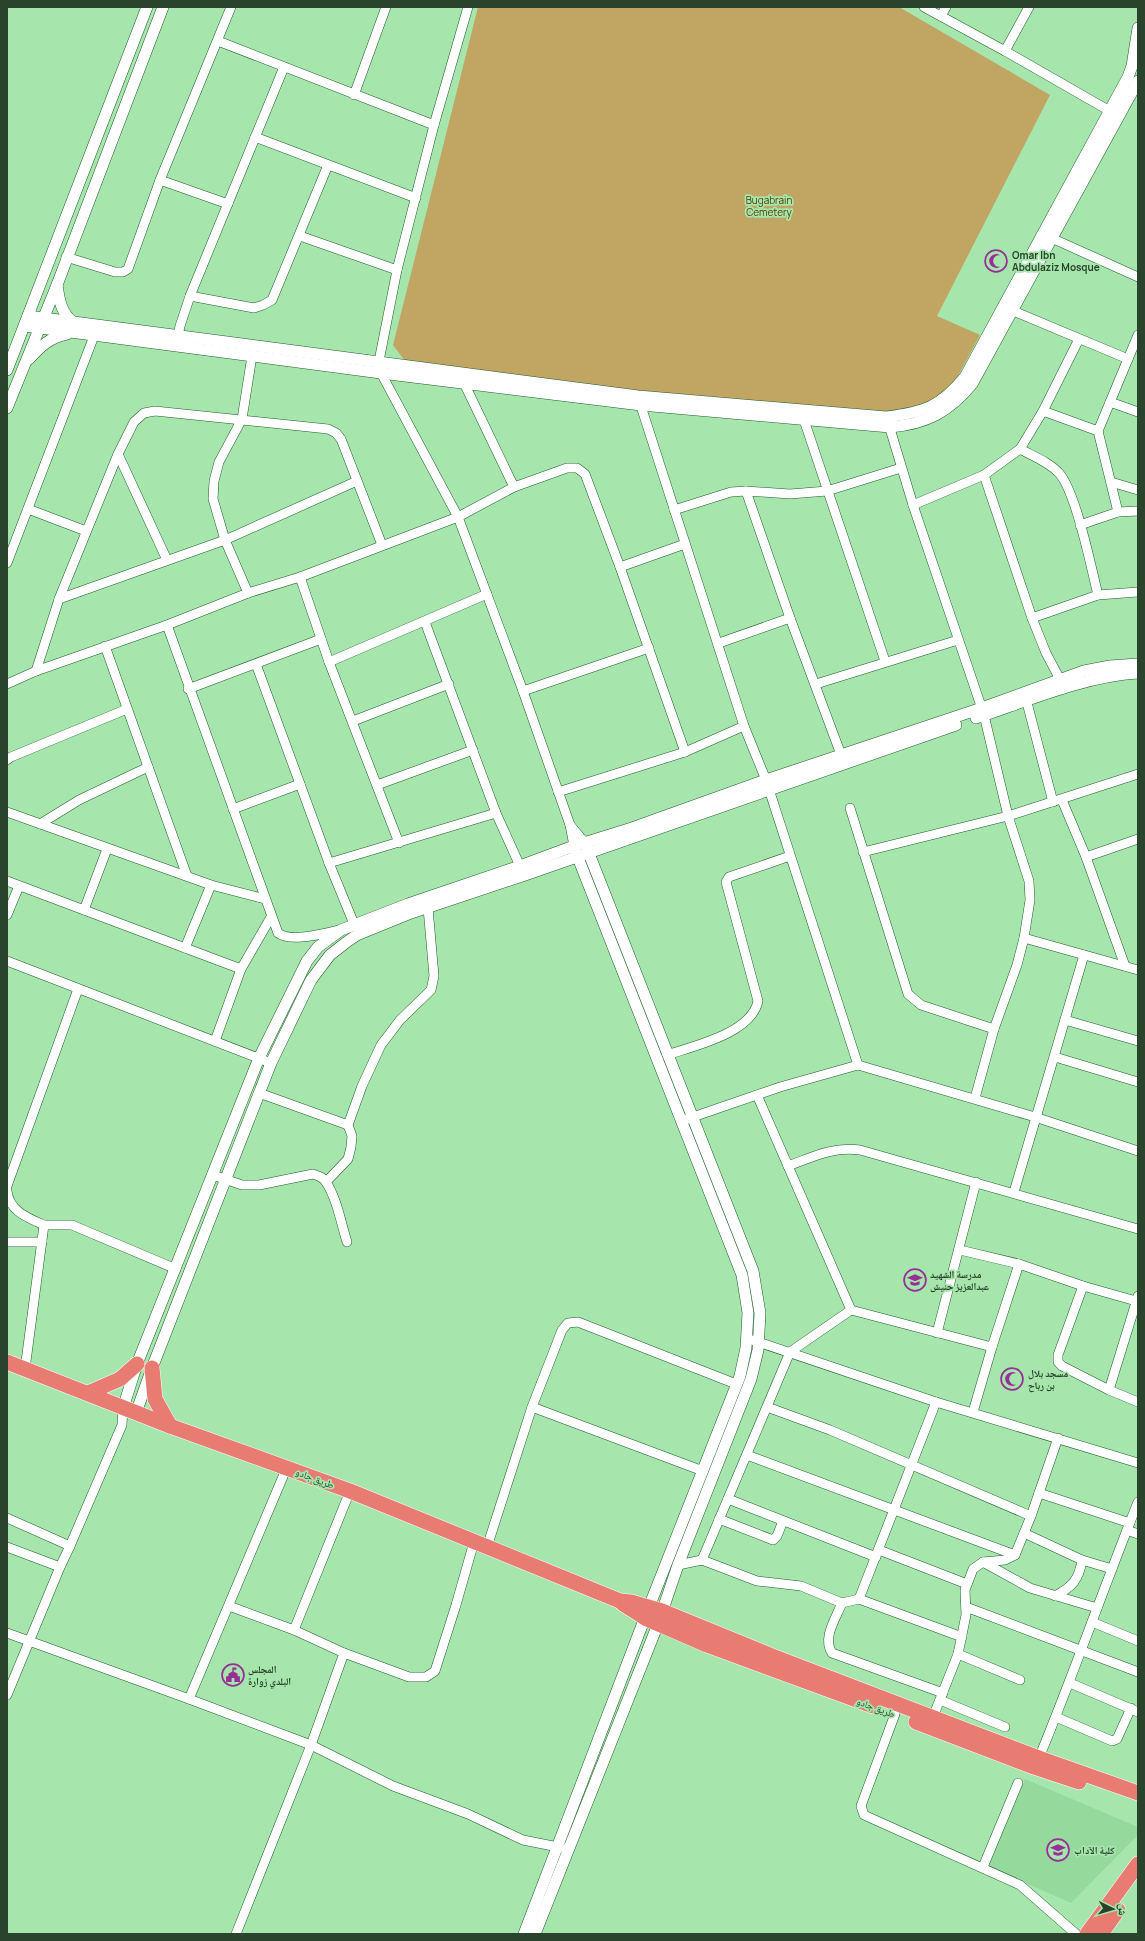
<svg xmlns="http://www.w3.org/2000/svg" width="1145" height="1941" font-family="Manrope,'Noto Naskh Arabic',sans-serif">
	<rect width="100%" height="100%" fill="#a6e6ad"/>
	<path fill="#95d99d" d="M 1025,1779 L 1138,1827 L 1138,1835 L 1071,1903 L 987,1866 Z"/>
	<path fill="#c1a563" d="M 478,7 L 899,7 L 1050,95 L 937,316 L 980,335 L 958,376 L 948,389 L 933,402 L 893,415 L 648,394 L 408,365 L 393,345 Z"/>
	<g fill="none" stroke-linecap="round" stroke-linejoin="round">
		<g stroke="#205d2d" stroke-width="10">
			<g id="minor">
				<path d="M 468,7 L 434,125 L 397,270 L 379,361 L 381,373 L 458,517 L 523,691 L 570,825 L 574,846"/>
				<path d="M 924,7 L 1005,51 L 1115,114"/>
				<path d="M 941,16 L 946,7"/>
				<path d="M 218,41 L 434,125"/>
				<path d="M 1005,51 L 1029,7"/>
				<path d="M 354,95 L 386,7"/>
				<path d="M 255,137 L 416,198"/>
				<path d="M 160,180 L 228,204"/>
				<path d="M 300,236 L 397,270"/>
				<path d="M 1047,236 L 1138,277"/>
				<path d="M 66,257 L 115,272 L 123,272 L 128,269 L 160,180 L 231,7"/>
				<path d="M 190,296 L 254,308 L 263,305 L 272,300 L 328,165"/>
				<path d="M 1006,308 L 1128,359"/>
				<path d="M 177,341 L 180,326 L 190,296 L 284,67"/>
				<path d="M 464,383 L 514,487"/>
				<path d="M 639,400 L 744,726 L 766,780 L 858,1065"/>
				<path d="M 1110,402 L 1138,412"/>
				<path d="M 1043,411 L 1098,431 L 1138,335"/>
				<path d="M 802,414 L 885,661"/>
				<path d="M 888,422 L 913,505 L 984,715 L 1008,816 L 1029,881 L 1030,900 L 1024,938 L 1017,965 L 994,1029 L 975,1098"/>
				<path d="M 1098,431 L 1118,512"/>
				<path d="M 1020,449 C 1033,456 1049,462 1059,473 C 1076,492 1091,567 1098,595"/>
				<path d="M 118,454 L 167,560"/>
				<path d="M 984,475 L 1032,618 L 1046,653 L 1063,685"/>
				<path d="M 357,481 L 225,540 L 59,599 L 36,671 L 167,625 L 248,593 L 300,577 L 458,517 L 514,487 L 567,468 L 577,468 L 585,474 L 620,567 L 685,752"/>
				<path d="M 1111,482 L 1138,490"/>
				<path d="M 746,491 L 790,618 L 843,760"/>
				<path d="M 913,505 L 984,475 L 1020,449 L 1043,411 L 1079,339"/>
				<path d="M 28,509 L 86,531"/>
				<path d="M 674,510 L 731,492 L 746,491 L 790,494 L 827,491 L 901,468"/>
				<path d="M 1080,525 L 1118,512 L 1138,511"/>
				<path d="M 7,563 L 94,336"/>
				<path d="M 620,567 L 685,544"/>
				<path d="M 300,577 L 329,662 L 399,843"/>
				<path d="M 248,593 L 225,540 L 213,499 L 214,481 L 219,462 L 242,419 L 252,356"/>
				<path d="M 59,599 L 118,454 L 134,422 L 144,413 L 155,411 L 328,429 L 336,433 L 341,439 L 382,545"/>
				<path d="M 1032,618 L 1098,595 L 1138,592"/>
				<path d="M 425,622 L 496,813 L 520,866"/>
				<path d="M 167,625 L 278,933 C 291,943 324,933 340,930"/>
				<path d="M 719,643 L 790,618"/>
				<path d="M 105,646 L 187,876"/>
				<path d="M 329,662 L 487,594"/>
				<path d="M 256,664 L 329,863 L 354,924"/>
				<path d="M 7,684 L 36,671"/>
				<path d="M 816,684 L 958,640"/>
				<path d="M 188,689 L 321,639"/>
				<path d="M 523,691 L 649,648"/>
				<path d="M 1025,695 L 1053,802"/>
				<path d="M 353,721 L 449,684"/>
				<path d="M 7,760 L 11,757 L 127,709"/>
				<path d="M 377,785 L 473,750"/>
				<path d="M 558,792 L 685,752 L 744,726"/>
				<path d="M 1062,800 L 1086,857 L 1125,966"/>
				<path d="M 850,808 L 908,994 L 921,1005 L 994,1029"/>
				<path d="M 233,809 L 300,784"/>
				<path d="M 7,812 L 211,885 L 265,899"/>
				<path d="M 40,824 L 79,800 L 148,767"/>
				<path d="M 570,825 L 585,843"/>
				<path d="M 863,852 L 1008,816 L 1138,774"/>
				<path d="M 1086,857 L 1138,839"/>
				<path d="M 329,863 L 496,813"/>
				<path d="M 7,881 L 241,969"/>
				<path d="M 84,910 L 107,849"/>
				<path d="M 7,915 L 19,886"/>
				<path d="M 1024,938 L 1138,970"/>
				<path d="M 185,948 L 211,885"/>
				<path d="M 7,961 L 271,1063"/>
				<path d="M 1065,1020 L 1138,1041"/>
				<path d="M 215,1041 L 241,969 L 271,917"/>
				<path d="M 667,1055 C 694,1046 752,1033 758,1001 L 726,882 L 729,877 L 790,856"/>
				<path d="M 1055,1057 L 1138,1082"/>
				<path d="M 259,1093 L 348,1125"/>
				<path d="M 687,1119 L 780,1087 L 858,1065 L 1035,1117 L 1138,1151"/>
				<path d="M 788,1166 C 812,1157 834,1146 860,1150 L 1138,1229"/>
				<path d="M 213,1175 L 242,1185 L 259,1185 L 313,1174 C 319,1176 323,1177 326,1182 C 337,1199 341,1223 347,1242"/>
				<path d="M 326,1182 L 348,1159 L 351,1147 L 352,1136 L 348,1125 L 362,1086 L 381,1045 L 400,1020 L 431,990 L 434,976 L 428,908"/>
				<path d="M 7,1186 L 78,989"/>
				<path d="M 7,1191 C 9,1211 28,1218 44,1225 L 25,1369"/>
				<path d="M 1014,1192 L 1084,955"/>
				<path d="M 44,1225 L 72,1225 L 176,1269"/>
				<path d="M 7,1242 L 42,1242"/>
				<path d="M 960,1250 L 1019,1264 L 1083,1286 L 1136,1301"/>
				<path d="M 1083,1286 L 1058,1355 L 1058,1362 L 1062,1366 L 1109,1390 L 1138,1296"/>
				<path d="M 851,1310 L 992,1347"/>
				<path d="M 937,1333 L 976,1182"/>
				<path d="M 752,1340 L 936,1402 L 1138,1463"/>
				<path d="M 1109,1390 L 1138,1402"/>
				<path d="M 936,1402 L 859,1599 L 962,1637"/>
				<path d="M 532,1407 L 703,1471"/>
				<path d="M 767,1407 L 830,1430 L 1031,1516"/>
				<path d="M 973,1412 L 992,1347 L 1019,1264"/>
				<path d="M 747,1455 L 1015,1555"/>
				<path d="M 1039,1493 L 1130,1523"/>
				<path d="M 728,1499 L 876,1557"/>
				<path d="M 7,1518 L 70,1546"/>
				<path d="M 719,1519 L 773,1540 L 777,1536 L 783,1521"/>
				<path d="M 1127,1530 L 1138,1534"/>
				<path d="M 1024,1533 L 1082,1560 L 1112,1569"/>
				<path d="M 7,1547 L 60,1567"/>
				<path d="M 487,1547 L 532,1407 L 562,1330 L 568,1323 L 578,1322 L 736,1384"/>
				<path d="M 879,1550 L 967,1584"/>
				<path d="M 702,1560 L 790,1352 L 851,1310 L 757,1095"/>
				<path d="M 983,1562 L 1030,1588 L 1097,1608"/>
				<path d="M 678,1565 L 702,1560 L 757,1581 L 801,1586 L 842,1603"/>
				<path d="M 1055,1596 C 1072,1587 1079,1580 1082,1560"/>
				<path d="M 859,1599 L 842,1603 C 836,1618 822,1638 832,1653 L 943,1693"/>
				<path d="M 229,1606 L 294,1630"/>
				<path d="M 966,1607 L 1138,1672"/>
				<path d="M 1092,1622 L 1138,1641"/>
				<path d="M 7,1633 L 189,1699 L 287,1467"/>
				<path d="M 344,1653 L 409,1677 L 426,1677 L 435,1671 L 456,1605 L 474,1542"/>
				<path d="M 958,1654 L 1020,1680"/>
				<path d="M 1070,1683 L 1138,1712"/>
				<path d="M 7,1695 L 60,1567 L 70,1546 L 122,1425 L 123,1408"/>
				<path d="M 189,1699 L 311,1745 L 393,1786 L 468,1814 L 523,1840 L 563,1848"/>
				<path d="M 940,1700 L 1005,1727"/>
				<path d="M 895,1714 L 861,1806 L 864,1815 L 1020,1885 L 1076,1934"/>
				<path d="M 933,1717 L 958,1654 L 966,1615 L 965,1590 L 973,1569 L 983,1562 L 1005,1560 L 1015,1555 L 1031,1516 L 1058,1438"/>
				<path d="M 1056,1717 L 1112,1741 L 1117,1739 L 1131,1708"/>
				<path d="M 1039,1758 C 1074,1673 1104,1587 1138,1502"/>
				<path d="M 983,1867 L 1018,1783"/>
				<path d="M 236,1934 L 311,1745 L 344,1653 L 294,1630 L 350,1491"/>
			</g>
		</g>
		<g stroke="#205d2d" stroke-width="12">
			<g id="tertiary">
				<path d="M 57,285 C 59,299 61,313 73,322"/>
				<path d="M 28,316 L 638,396 L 886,417 C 925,412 940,407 965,377 L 1128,77 L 1132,66 L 1138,28"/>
				<path d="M 25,326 L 381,373 L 641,405 L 890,427 C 926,424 949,412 972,384 L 1138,81"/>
				<path d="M 29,359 C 40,347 50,337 67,334"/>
				<path d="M 7,370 L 147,7"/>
				<path d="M 7,408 L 57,285 L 163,7"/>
				<path d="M 976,718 C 1027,701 1085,676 1138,673"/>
				<path d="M 123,1408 L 137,1364 L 259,1058 L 307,961 L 318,947 L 341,930 L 408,904 L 520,866 L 574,846 L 632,828 L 766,780 L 982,708 L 1084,671 L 1110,666 L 1138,664"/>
				<path d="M 136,1413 L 152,1368 L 271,1063 L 311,980 L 330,955 L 348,941 L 357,935 L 411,913 L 525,875 L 956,725"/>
				<path d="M 524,1934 L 649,1607 L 740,1376 L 746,1348 L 748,1313 L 742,1275 L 575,850"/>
				<path d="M 535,1934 L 658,1624 L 678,1565 L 751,1379 L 758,1350 L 760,1313 L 753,1271 L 586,846"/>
			</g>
		</g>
		<g stroke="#fff" stroke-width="16">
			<g id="trunk">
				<path d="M 7,1362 L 170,1426 L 350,1491 L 620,1601 L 631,1602 L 662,1611 L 772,1656 L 1039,1758 L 1138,1793"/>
				<path d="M 152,1368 L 155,1399 L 170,1426"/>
				<path d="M 88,1393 L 120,1379 L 137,1364"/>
				<path d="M 623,1604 L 645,1618 L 707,1645 L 873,1706"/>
				<path d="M 916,1722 L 1034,1767 L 1079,1782"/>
				<path d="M 1087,1934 L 1138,1864"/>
				<path d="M 1101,1934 L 1118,1910"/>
			</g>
		</g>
		<use href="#minor" stroke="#fff" stroke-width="9"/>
		<use href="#tertiary" stroke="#fff" stroke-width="11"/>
		<use href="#trunk" stroke="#e87c73" stroke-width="15"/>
	</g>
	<defs>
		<g id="mosque-ring" transform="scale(1.15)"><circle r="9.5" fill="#a6e6ad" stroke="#953096" stroke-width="1.5"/><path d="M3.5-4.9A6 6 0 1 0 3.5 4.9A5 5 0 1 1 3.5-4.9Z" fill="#953096"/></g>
		<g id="school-ring" transform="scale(1.15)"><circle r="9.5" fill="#a6e6ad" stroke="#953096" stroke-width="1.5"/><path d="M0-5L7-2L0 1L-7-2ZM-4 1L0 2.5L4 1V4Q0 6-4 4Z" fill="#953096"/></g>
		<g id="civic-ring" transform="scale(1.15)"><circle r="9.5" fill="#a6e6ad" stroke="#953096" stroke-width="1.5"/><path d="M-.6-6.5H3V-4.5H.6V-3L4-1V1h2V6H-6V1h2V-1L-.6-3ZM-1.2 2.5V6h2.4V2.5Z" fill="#953096"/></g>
		<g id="university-ring" transform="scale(1.15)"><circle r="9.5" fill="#a6e6ad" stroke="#953096" stroke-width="1.5"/><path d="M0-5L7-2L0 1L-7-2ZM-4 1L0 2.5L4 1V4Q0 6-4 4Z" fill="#953096"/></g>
	</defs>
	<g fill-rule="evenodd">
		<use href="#mosque-ring" x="996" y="261"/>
		<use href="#school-ring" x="915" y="1280"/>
		<use href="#mosque-ring" x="1012" y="1379"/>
		<use href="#civic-ring" x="233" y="1675"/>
		<use href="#university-ring" x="1058" y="1850"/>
	</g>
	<g text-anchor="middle" stroke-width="3.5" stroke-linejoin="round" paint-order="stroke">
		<g font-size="10" fill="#513d00" stroke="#a6e6ad">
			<text x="769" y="204">Bugabrain<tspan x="769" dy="12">Cemetery</tspan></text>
		</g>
		<g font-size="10" font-weight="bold" fill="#29432c" stroke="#a6e6ad" text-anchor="start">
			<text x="1012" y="259">Omar Ibn<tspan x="1012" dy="12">Abdulaziz Mosque</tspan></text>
			<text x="930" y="1278">مدرسة الشهيد<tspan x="930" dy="12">عبدالعزيز حنيش</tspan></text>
			<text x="1028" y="1377">مسجد بلال<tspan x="1028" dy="12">بن رباح</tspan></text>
			<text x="248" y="1673">المجلس<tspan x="248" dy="12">البلدي زوارة</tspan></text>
			<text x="1074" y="1854">كلية الآداب</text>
		</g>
		<g font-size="10" fill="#29432c" stroke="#a6e6ad">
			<text transform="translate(315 1478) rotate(21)" y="4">طريق جادو</text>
			<text transform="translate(876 1707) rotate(20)" y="4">طريق جادو</text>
		</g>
	</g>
	<rect width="1145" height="1941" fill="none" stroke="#29432c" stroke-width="16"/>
	<g transform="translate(1113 1909) rotate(95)" stroke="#a6e6ad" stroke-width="3" paint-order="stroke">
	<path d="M0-3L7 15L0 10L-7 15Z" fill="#29432c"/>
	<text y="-6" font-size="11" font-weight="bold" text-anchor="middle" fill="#29432c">ش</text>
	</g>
</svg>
